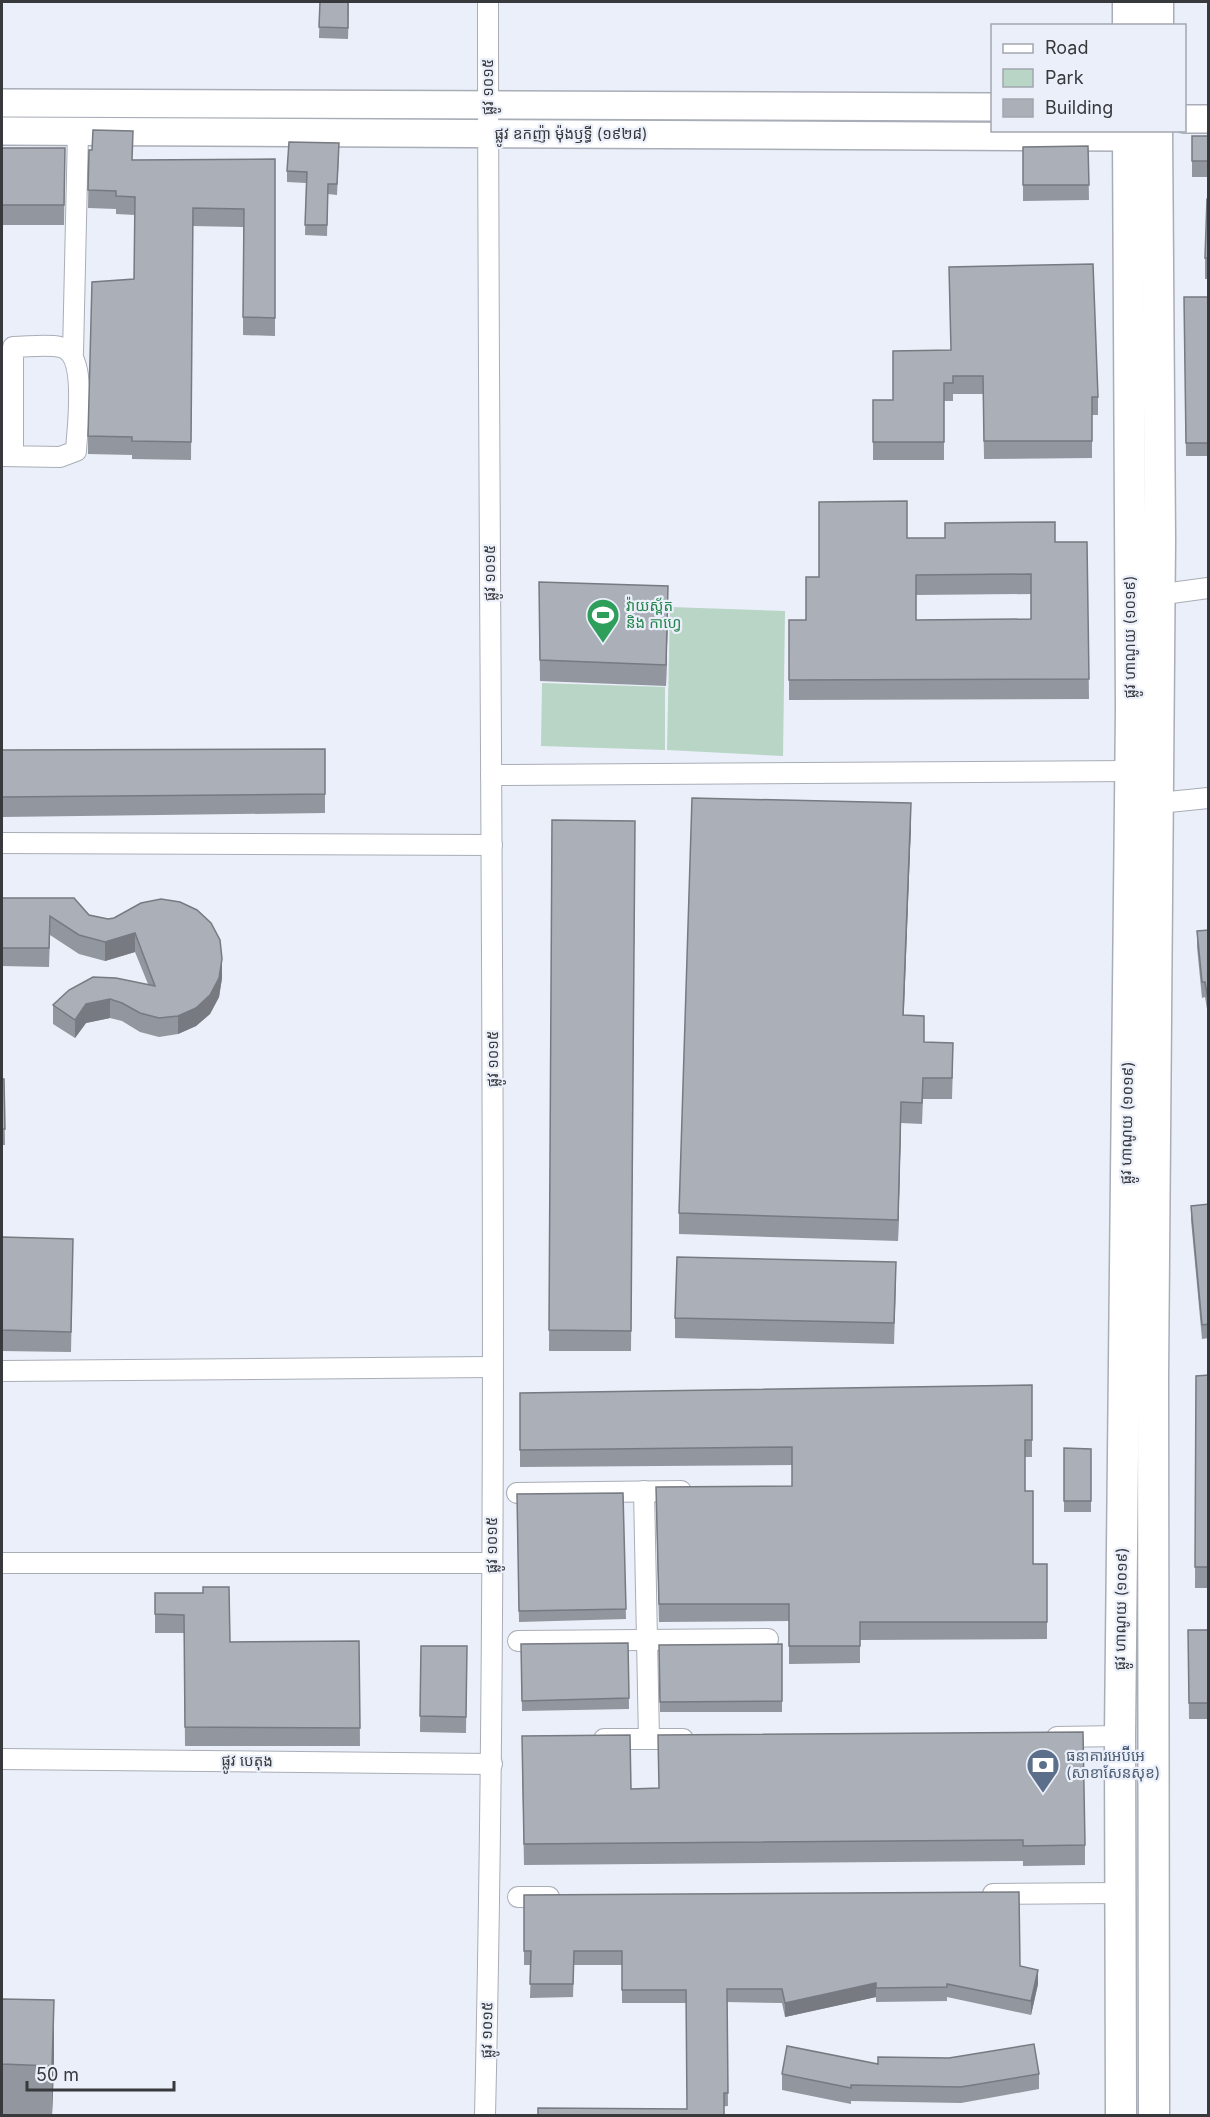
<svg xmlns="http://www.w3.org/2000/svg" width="1210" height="2117" font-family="Inter,'Noto Sans Khmer',sans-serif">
	<rect width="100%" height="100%" fill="#eaeff9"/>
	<g fill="#b8d5c6">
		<path d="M 670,607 L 785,611 L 783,756 L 667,750 Z"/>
		<path d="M 542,683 L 665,687 L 665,750 L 541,746 Z"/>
	</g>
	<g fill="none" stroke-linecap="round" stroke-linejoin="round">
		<g stroke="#a9adb7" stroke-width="22">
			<g id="street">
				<path d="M 73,353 L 78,132"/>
				<path d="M 2,456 L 60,457 L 76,451 C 77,428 89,352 60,347 C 46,344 28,347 13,347 L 13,456"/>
				<path d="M 1149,596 L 1208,588"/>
				<path d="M 491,775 L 1130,771"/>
				<path d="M 1159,803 L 1208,798"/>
				<path d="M 2,843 L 492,845"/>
				<path d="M 2,1371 L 492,1367"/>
				<path d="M 644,1491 L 649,1739"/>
				<path d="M 517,1493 L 681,1491"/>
				<path d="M 2,1563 L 492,1563"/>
				<path d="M 518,1641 L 768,1639"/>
				<path d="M 1057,1737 L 1120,1736"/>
				<path d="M 604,1739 L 683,1739"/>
				<path d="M 2,1759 L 492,1764"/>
				<path d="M 993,1894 L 1119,1893"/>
				<path d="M 518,1897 L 549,1897"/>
				<path d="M 485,2116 C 501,1411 488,706 488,2"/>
			</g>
		</g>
		<g stroke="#a9adb7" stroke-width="30">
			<g id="secondary">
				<path d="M 2,103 L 992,107"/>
				<path d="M 1184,119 L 1208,119"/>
				<path d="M 2,131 L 1128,137 L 1139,130"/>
			</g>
		</g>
		<g stroke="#a9adb7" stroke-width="33">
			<g id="primary">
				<path d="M 1128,26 L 1128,2"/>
				<path d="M 1158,26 L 1158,2"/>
				<path d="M 1121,2116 L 1120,1736 L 1131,710 L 1128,130"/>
				<path d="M 1154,2116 L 1153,1376 L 1160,540 L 1157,130"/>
			</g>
		</g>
		<use href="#street" stroke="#fff" stroke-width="20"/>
		<use href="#secondary" stroke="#fff" stroke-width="27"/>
		<use href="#primary" stroke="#fff" stroke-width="30"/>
	</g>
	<g fill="#92969e" fill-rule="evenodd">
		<path d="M 320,2 L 349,2 L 348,39 L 319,38 Z"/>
		<rect x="1192" y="136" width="17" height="41"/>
		<path d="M 1088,146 L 1089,200 L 1023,201 L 1023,147 Z"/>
		<path d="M 2,148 L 65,168 L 64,225 L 2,225 Z"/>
		<path d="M 89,150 L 133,160 L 275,159 L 275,336 L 243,335 L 243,227 L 193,226 L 191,460 L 132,459 L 132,455 L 88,454 L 88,436 L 134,279 L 135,215 L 116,214 L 116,209 L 88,208 Z"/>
		<path d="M 339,154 L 337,195 L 328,194 L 327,236 L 305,235 L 306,183 L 287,182 L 287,171 Z"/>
		<path d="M 1209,199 L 1209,279 L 1205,279 L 1205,258 Z"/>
		<path d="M 1184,297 L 1209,297 L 1209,456 L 1186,456 Z"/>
		<path d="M 893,351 L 1098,397 L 1098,415 L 1092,415 L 1092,458 L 984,459 L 983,394 L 953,394 L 953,401 L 944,401 L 944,460 L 873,460 L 873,400 L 893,400 Z"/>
		<path d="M 907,538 L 1055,542 L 1087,542 L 1089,699 L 789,700 L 789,620 L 806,620 L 819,577 ZM 1031,594 L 1031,619 L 916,620 L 916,595 Z"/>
		<path d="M 539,582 L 668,607 L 666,686 L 540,681 Z"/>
		<path d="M 325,749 L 325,813 L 2,817 L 2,750 Z"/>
		<path d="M 552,820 L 635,821 L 631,1351 L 549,1351 Z"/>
		<path d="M 911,824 L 903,1015 L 924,1042 L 953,1064 L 952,1099 L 923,1099 L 922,1124 L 901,1123 L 898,1241 L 679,1234 L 679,1213 Z"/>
		<path d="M 2,898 L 108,919 L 222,978 L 219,997 L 210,1014 L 196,1026 L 178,1034 L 159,1037 L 140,1032 L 122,1021 L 110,1018 L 86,1023 L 75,1038 L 53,1024 L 53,1005 L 148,984 L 135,952 L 105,961 L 79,954 L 50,935 L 49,967 L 2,966 Z"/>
		<path d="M 1209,930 L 1209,1021 L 1205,997 L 1202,998 L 1197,947 L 1197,931 Z"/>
		<path d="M 2,1079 L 4,1079 L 5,1145 L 2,1145 Z"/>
		<path d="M 1209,1204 L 1209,1338 L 1202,1339 L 1191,1220 L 1191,1206 Z"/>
		<path d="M 2,1237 L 73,1259 L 71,1352 L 2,1351 Z"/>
		<path d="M 896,1283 L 894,1344 L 675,1338 L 675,1318 Z"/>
		<path d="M 1209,1375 L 1209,1588 L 1195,1588 L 1196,1376 Z"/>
		<path d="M 1032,1385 L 1032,1457 L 1025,1457 L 1025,1491 L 1033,1564 L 1047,1564 L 1047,1639 L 860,1640 L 860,1663 L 789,1664 L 789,1621 L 659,1622 L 656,1504 L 792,1486 L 792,1465 L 520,1467 L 520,1393 Z"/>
		<path d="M 1064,1448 L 1091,1449 L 1091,1512 L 1064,1512 Z"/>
		<path d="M 623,1493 L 626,1619 L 519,1622 L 517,1494 Z"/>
		<path d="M 155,1593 L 230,1642 L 359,1641 L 360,1746 L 185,1746 L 184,1633 L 155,1633 Z"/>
		<path d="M 1188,1630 L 1209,1630 L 1209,1719 L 1189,1719 Z"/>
		<path d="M 628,1643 L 629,1709 L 522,1711 L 521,1644 Z"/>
		<path d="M 782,1644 L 782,1712 L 660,1712 L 659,1645 Z"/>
		<path d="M 421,1646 L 467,1646 L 466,1733 L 420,1732 Z"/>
		<path d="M 522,1757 L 631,1789 L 658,1788 L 1085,1845 L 1085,1865 L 1023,1866 L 1023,1861 L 524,1865 Z"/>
		<path d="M 524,1895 L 1020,1966 L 1038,1984 L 1031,2015 L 947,1997 L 947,2001 L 876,2002 L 876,1997 L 785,2017 L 782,2003 L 727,2002 L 728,2106 L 687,2109 L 686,2003 L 622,2003 L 622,1965 L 574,1965 L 573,1997 L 530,1998 L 531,1965 L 524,1965 Z"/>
		<path d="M 2,1999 L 54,2068 L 52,2115 L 2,2115 Z"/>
		<path d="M 878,2064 L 1039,2074 L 1039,2089 L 961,2103 L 851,2101 L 851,2104 L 782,2090 L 782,2074 Z"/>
	</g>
	<g fill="#777a81">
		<path d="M 668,586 L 668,607 L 666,686 L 666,665 Z"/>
		<path d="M 911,803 L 911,824 L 903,1036 L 903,1015 Z"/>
		<path d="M 135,933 L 135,952 L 105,961 L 105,942 Z"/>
		<path d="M 222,959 L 222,978 L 219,997 L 210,1014 L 196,1026 L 178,1034 L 178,1016 Z"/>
		<path d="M 110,999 L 110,1018 L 86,1023 L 75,1038 L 75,1020 L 86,1004 Z"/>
		<path d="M 901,1102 L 901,1123 L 898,1241 L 898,1220 Z"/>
		<path d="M 1038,1970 L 1038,1984 L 1031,2015 L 1031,2001 Z"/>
		<path d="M 876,1983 L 876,1997 L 785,2017 L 785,2003 Z"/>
		<path d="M 54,2000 L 54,2068 L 52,2115 L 52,2066 Z"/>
	</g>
	<g fill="#aaafb8" stroke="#777a81" stroke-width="1.5" fill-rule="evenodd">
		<path d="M 320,2 L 348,2 L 348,28 L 319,27 Z"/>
		<path d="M 93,130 L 133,131 L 132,160 L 275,159 L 275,318 L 243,317 L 244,209 L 193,208 L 191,442 L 132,441 L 132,437 L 88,436 L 92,282 L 134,279 L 135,197 L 116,196 L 116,191 L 88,190 L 89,150 L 92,150 Z"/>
		<rect x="1192" y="136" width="17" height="25"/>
		<path d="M 289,142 L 339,143 L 337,184 L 328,184 L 327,225 L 305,225 L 307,172 L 287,171 Z"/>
		<path d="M 1088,146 L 1089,185 L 1023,185 L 1023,147 Z"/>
		<path d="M 2,148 L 65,148 L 64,205 L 2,205 Z"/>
		<path d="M 1207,199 L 1209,199 L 1209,258 L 1205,258 Z"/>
		<path d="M 1093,264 L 1098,397 L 1092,397 L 1092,441 L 984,441 L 983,376 L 953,376 L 953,383 L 944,383 L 944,442 L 873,442 L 873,400 L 893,400 L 893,351 L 951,350 L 949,267 Z"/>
		<path d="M 1184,297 L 1209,297 L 1209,443 L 1186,443 Z"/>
		<path d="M 907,501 L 907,538 L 945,538 L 945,523 L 1055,522 L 1055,542 L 1087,542 L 1089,679 L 789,680 L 789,620 L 806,620 L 806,577 L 819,577 L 819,502 ZM 1031,574 L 1031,619 L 916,620 L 916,575 Z"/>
		<path d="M 539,582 L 668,586 L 666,665 L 540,660 Z"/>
		<path d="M 325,749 L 325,794 L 2,797 L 2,750 Z"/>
		<path d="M 692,798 L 911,803 L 903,1015 L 924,1016 L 924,1042 L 953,1043 L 952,1078 L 923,1078 L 922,1103 L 901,1102 L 898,1220 L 679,1213 Z"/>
		<path d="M 552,820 L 635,821 L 631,1331 L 549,1330 Z"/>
		<path d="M 2,898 L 74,898 L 89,915 L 108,919 L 114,918 L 141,903 L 161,899 L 180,902 L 197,910 L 211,923 L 220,940 L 222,959 L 219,978 L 210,995 L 196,1008 L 178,1016 L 159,1018 L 140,1013 L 122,1003 L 110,999 L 86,1004 L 75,1020 L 53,1005 L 69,990 L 93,977 L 116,978 L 155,986 L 135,933 L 105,942 L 79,935 L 50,916 L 49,948 L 2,948 Z"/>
		<path d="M 1209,930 L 1209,1005 L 1205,982 L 1202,982 L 1197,931 Z"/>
		<path d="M 2,1079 L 4,1079 L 5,1129 L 2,1129 Z"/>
		<path d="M 1209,1204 L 1209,1324 L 1202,1325 L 1191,1206 Z"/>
		<path d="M 2,1237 L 73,1239 L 71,1332 L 2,1330 Z"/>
		<path d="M 677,1257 L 896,1262 L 894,1323 L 675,1318 Z"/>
		<path d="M 1209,1375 L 1209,1567 L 1195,1567 L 1196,1376 Z"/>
		<path d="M 1032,1385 L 1032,1440 L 1025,1440 L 1025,1491 L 1033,1491 L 1033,1564 L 1047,1564 L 1047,1622 L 860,1622 L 860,1646 L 789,1646 L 789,1604 L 659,1604 L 656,1487 L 792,1486 L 792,1447 L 520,1450 L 520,1393 Z"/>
		<path d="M 1064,1448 L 1091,1449 L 1091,1501 L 1064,1501 Z"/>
		<path d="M 623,1493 L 626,1609 L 519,1611 L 517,1494 Z"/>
		<path d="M 203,1587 L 229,1587 L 230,1642 L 359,1641 L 360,1728 L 185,1727 L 184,1615 L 155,1614 L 155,1593 L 203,1593 Z"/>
		<path d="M 1188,1630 L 1209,1630 L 1209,1703 L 1189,1703 Z"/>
		<path d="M 628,1643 L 629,1698 L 522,1701 L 521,1644 Z"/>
		<path d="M 782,1644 L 782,1701 L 660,1702 L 659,1645 Z"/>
		<path d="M 421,1646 L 467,1646 L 466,1717 L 420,1716 Z"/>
		<path d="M 1083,1732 L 1085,1845 L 1023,1846 L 1023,1840 L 524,1844 L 522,1736 L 630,1735 L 631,1789 L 659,1788 L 658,1735 Z"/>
		<path d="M 1019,1892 L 1020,1966 L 1038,1970 L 1031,2001 L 947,1984 L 947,1987 L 876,1988 L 876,1983 L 785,2003 L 782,1989 L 727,1989 L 728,2093 L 724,2093 L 724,2115 L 538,2115 L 538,2108 L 687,2109 L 686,1990 L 622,1990 L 622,1951 L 574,1951 L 573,1984 L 530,1984 L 531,1951 L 524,1951 L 524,1895 Z"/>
		<path d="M 2,1999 L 54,2000 L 52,2066 L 2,2064 Z"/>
		<path d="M 1034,2044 L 1039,2074 L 961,2087 L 851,2085 L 851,2088 L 782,2074 L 787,2046 L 878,2064 L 878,2057 L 949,2058 Z"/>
	</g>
	<defs>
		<g id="stadium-pin" transform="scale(1.725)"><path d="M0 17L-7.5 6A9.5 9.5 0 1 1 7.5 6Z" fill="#2e9e5b" stroke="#eaeff9"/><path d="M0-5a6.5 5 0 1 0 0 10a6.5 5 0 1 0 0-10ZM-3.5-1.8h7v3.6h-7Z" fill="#fff"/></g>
		<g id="bank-pin" transform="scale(1.725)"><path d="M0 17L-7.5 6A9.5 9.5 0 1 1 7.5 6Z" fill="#5c6f8a" stroke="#eaeff9"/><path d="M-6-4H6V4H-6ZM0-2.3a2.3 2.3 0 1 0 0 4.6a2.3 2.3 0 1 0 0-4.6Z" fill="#fff"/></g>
	</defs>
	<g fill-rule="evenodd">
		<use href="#stadium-pin" x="603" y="615"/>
		<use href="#bank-pin" x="1043" y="1765"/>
	</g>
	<g text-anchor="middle" stroke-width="4.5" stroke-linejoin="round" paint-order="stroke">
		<g font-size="15" fill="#37393d" stroke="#eaeff9">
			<text transform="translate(488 87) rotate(-90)" y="5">ផ្លូវ ១០១៥</text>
			<text x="571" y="139">ផ្លូវ ឧកញ៉ា ម៉ុងឫទ្ធី (១៩២៨)</text>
			<text transform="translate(490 573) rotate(-90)" y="5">ផ្លូវ ១០១៥</text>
			<text transform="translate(1130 637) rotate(-90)" y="5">ផ្លូវ ហាណូយ (១០១៩)</text>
			<text transform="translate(493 1059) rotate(-90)" y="5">ផ្លូវ ១០១៥</text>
			<text transform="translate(1127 1123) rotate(-89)" y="5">ផ្លូវ ហាណូយ (១០១៩)</text>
			<text transform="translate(492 1545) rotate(-90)" y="5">ផ្លូវ ១០១៥</text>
			<text transform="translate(1121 1609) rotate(-89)" y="5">ផ្លូវ ហាណូយ (១០១៩)</text>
			<text transform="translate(247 1761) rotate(1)" y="5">ផ្លូវ បេតុង</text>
			<text transform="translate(487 2030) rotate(-89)" y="5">ផ្លូវ ១០១៥</text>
		</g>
		<g font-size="15" fill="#27864d" stroke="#eaeff9" text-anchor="start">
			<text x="626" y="611">វ៉ាយស្ព័ត<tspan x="626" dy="17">និង កាហ្វេ</tspan></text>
		</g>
		<g font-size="15" fill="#4e5e75" stroke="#eaeff9" text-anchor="start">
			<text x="1066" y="1761">ធនាគារអេប៊ីអេ<tspan x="1066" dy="17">(សាខាសែនសុខ)</tspan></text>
		</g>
	</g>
	<rect width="1210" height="2117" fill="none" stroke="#37393d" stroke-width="6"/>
	<rect x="991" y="24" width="195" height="108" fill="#eaeff9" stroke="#a2a6ae" stroke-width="1.5"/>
	<rect x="1003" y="44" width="30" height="9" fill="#ffffff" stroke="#a2a6ae" stroke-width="1.5"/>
	<text x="1045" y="54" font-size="18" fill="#37393d">Road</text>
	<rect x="1003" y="69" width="30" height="18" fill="#b8d5c6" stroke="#a2a6ae" stroke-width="1.5"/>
	<text x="1045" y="84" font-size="18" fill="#37393d">Park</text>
	<rect x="1003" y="99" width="30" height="18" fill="#aaafb8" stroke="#a2a6ae" stroke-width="1.5"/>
	<text x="1045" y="114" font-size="18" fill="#37393d">Building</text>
	<path d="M27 2081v9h147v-9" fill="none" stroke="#37393d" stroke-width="3"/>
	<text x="36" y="2081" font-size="18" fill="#37393d" stroke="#eaeff9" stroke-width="4.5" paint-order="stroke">50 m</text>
</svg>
